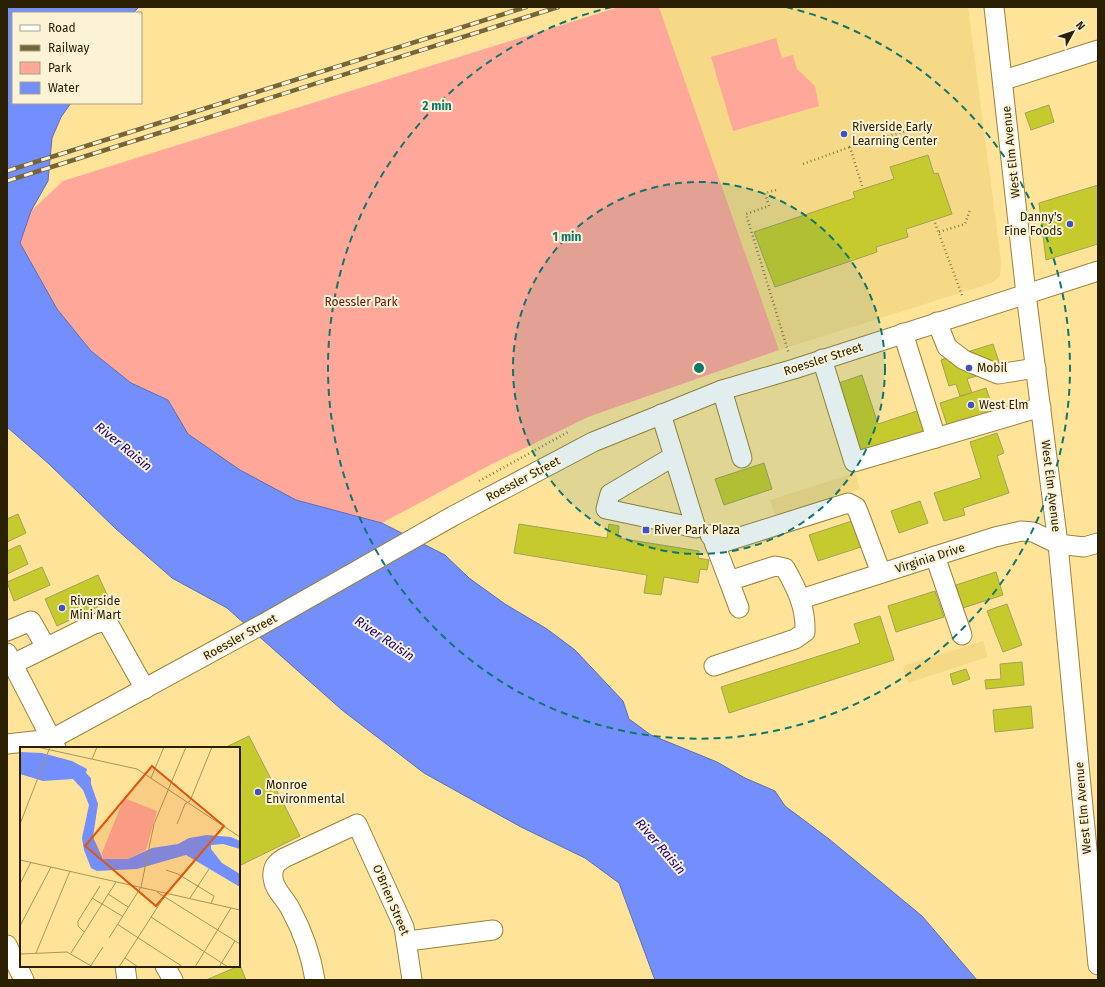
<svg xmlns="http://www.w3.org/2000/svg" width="1105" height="987" font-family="'Fira Sans',sans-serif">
	<rect width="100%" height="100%" fill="#fee399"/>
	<g fill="#f6d986">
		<path d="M 659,7 L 968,7 L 1001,261 L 1000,276 L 992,283 L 779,350 Z"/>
		<path d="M 855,473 L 860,489 L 775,515 L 770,500 Z"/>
		<path d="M 983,641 L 988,657 L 908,683 L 903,666 Z"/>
	</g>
	<g fill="#ffa899">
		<path d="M 619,7 L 659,7 L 779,350 L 588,417 L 488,466 L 382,523 L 296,500 L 240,470 L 188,434 L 168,400 L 131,383 L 91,351 L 57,309 L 20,243 L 31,211 L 63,181 Z"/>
		<path d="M 776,38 L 782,58 L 793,55 L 797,69 L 815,86 L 819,106 L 733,131 L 711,57 Z"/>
	</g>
	<path fill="#728ffd" stroke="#5d6eb2" d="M 7,7 L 139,7 L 133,13 L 13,13 L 13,103 L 71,103 L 61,117 L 52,138 L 48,181 L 31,211 L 20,243 L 57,309 L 91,351 L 131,383 L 168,400 L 188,434 L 240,470 L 296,500 L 382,523 L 445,555 L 469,578 L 505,604 L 547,629 L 575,650 L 623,701 L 629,719 L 651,735 L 717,762 L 745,778 L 775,791 L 785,806 L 829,839 L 922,916 L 977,980 L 655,980 L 619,883 L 585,858 L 521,827 L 424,773 L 342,710 L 227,608 L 172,578 L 116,529 L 49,464 L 7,427 Z"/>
	<g fill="#c7ca2d" stroke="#a0a359">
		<path d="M 1049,105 L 1054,122 L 1031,130 L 1025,113 Z"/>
		<path d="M 928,155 L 934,174 L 938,173 L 952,214 L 906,229 L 908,237 L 876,247 L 877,252 L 775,287 L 754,232 L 855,198 L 853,192 L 894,179 L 890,167 Z"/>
		<path d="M 1098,185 L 1098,244 L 1046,260 L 1039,203 Z"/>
		<path d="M 993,344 L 1001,368 L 967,379 L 972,393 L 960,396 L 956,384 L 949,386 L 941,360 Z"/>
		<path d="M 862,375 L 878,424 L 920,410 L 929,434 L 861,456 L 836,384 Z"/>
		<path d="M 986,388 L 993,408 L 987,410 L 989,415 L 960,425 L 959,421 L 947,425 L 940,403 Z"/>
		<path d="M 997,433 L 1004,453 L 997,456 L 1009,493 L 963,508 L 965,515 L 944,521 L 934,493 L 981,478 L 970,442 Z"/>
		<path d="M 764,463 L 772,489 L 724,505 L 715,479 Z"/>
		<path d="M 920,501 L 928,523 L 899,533 L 891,511 Z"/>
		<path d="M 18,514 L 26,533 L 7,542 L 7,519 Z"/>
		<path d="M 852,521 L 861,547 L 818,561 L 809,535 Z"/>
		<path d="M 519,524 L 607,538 L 609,524 L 619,526 L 618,538 L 699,551 L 698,558 L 709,560 L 707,570 L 700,569 L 698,583 L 664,577 L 661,595 L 644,593 L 647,575 L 514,553 Z"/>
		<path d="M 20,545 L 28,564 L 7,574 L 7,551 Z"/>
		<path d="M 42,567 L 50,585 L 14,601 L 7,582 Z"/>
		<path d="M 996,572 L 1003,595 L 963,608 L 956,585 Z"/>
		<path d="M 98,575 L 110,601 L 57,626 L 45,599 Z"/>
		<path d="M 935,591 L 944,617 L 896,632 L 888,606 Z"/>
		<path d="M 1007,604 L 1022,645 L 1003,652 L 987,611 Z"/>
		<path d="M 880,616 L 894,660 L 729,713 L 721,687 L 860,643 L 854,624 Z"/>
		<path d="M 1022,662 L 1024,685 L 986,689 L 985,680 L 1001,679 L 1000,664 Z"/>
		<path d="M 966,669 L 970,679 L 953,685 L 950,674 Z"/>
		<path d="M 1031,706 L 1033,728 L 995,732 L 993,710 Z"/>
		<path d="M 249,736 L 300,836 L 239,866 L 239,748 L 224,748 Z"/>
		<path d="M 240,965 L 246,980 L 206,980 L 239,966 Z"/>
	</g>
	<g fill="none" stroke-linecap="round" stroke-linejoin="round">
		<g stroke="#9b8239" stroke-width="21">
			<g id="minor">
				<path d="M 994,7 L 1026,294 L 1058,544 L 1098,965"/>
				<path d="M 1004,80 L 1098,50"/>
				<path d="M 937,322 L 947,347 L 964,360 L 998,374 L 1036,368"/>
				<path d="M 903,333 L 936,438"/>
				<path d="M 822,359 L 854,462 L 1041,407"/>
				<path d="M 722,390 L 742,458"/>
				<path d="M 661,414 L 696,528 L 606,509 L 610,494 L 674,456"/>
				<path d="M 710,535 L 713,539 L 729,581"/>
				<path d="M 715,545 L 848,503 L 856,507 L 859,514 L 881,573"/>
				<path d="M 935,556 L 962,635"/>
				<path d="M 801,599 L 995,537 L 1021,531 L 1033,532 L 1058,544 L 1084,547 L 1098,543"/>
				<path d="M 7,631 L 31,621 L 46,647"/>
				<path d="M 7,653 L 56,748"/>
				<path d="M 13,664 L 94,624 L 105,621 L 108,623 L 145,689"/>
				<path d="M 714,666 L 795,639 L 805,632 C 806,608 797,589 785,568 L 775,566 L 729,581 L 739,608"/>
				<path d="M 7,744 L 52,739 L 263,624 L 453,516 L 593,442 L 722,390 L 794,369 L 1098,271"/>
				<path d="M 408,941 L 493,930"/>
				<path d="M 7,945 L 24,980"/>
				<path d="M 125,966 L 127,980"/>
				<path d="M 165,966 L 173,980"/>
				<path d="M 315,980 C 311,955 303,932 291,910 C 286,899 274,890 273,878 C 272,867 276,863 284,858 L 357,824 L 404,927 L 412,980"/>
			</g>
		</g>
		<g stroke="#8d7b48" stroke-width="2.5" stroke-dasharray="1 3" stroke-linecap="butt">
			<path d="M 803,164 L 850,147"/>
			<path d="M 862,186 L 850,147 L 907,131"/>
			<path d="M 776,190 L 765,193 L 769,206 L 746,214 L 789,354"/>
			<path d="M 935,223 L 963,298"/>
			<path d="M 939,232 L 965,224 L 970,210"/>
			<path d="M 479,481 L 570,431"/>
		</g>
		<use href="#minor" stroke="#fff" stroke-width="19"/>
		<g stroke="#756537" stroke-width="4.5">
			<g id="rail">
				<path d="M 7,171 L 526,7"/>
				<path d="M 7,181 L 558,7"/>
			</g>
		</g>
		<use href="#rail" stroke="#fcf2d6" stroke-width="3" stroke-dasharray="9" stroke-linecap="butt"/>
	</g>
	<circle cx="699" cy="368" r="186" fill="#0f766e" fill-opacity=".12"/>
	<g fill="none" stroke="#0f766e" stroke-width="2" stroke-dasharray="7 5">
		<circle cx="699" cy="368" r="186"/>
		<path d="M786 7A371 371 0 1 1 612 7"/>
	</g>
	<g fill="#3d52c5" stroke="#fcf2d6" stroke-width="1.5">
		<circle cx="844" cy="134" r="4"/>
		<circle cx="1070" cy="224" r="4"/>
		<circle cx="969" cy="368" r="4"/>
		<circle cx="971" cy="405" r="4"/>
		<rect x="642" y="526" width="8" height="8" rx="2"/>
		<circle cx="62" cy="608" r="4"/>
		<circle cx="258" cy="792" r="4"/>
	</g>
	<g text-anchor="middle" stroke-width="4" stroke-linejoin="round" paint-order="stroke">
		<g font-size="12" fill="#2b2102" stroke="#fcf2d6" text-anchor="start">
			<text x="852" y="131">Riverside Early<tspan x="852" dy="14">Learning Center</tspan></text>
			<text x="1062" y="221" text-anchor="end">Danny's<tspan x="1062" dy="14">Fine Foods</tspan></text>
			<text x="977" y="372">Mobil</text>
			<text x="979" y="409">West Elm</text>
			<text x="654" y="534">River Park Plaza</text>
			<text x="70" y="605">Riverside<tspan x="70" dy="14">Mini Mart</tspan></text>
			<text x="266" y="789">Monroe<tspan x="266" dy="14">Environmental</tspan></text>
		</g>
		<g font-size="12" fill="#2b2102" stroke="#fcf2d6">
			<text transform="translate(1011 152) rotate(-96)" y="4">West Elm Avenue</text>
			<text transform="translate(823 359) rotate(-18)" y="4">Roessler Street</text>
			<text transform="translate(523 479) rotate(-28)" y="4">Roessler Street</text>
			<text transform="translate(1051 486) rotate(83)" y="4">West Elm Avenue</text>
			<text transform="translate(930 558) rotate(-18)" y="4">Virginia Drive</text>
			<text transform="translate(240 637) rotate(-29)" y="4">Roessler Street</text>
			<text transform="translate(1083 808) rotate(-95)" y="4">West Elm Avenue</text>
			<text transform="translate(391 900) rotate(67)" y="4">O'Brien Street</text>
		</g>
		<g font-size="12" fill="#68150c" stroke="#fcf2d6">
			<text x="361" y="306">Roessler Park</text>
		</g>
		<g font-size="13" font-style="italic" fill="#17008c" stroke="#fcf2d6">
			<text transform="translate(124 446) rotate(39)" y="5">River Raisin</text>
			<text transform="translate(385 638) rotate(34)" y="5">River Raisin</text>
			<text transform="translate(661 846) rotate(49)" y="5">River Raisin</text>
		</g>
	</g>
	<g transform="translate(20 747)">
		<rect width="220" height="220" fill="#fee399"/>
		<path d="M 104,51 L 137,64 L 126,103 L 108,112 L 83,112 L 82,106 Z" fill="#ffa899"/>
		<path d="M 0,5 L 22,6 L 52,14 L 67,22 L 66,26 L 71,31 L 71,37 L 78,57 L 73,90 L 83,112 L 108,112 L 132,101 L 158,97 L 169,91 L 187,88 L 211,90 L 220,94 L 220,102 L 203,97 L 191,98 L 191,102 L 202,116 L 220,127 L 220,140 L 166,108 L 117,122 L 77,124 L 71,121 L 64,103 L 62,91 L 69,58 L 63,43 L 53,32 L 23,34 L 0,27 Z" fill="#728ffd"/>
		<path fill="none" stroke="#aa955d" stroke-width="1" d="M 17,0 L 117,22 L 220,90M 72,12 L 77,0M 131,31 L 144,0M 0,77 L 30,0M 157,77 L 165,57 L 170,54 L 192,0M 0,113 L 220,163M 146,123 L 158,127 L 194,149 L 191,157M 0,137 L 11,115M 137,145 L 220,197M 88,147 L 108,160M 72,151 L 102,169M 170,151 L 189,122M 131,170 L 208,220M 97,177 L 163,220M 0,179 L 31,120M 64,185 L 58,179 L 58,174 L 80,139M 89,191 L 121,140 L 134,77 L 166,0M 16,206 L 50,124M 51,206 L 96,135M 0,207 L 47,205 L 73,220M 105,211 L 118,220M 70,220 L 83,200M 99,220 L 144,150M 175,220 L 211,161M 199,220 L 215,194"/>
		<path fill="#df560c" fill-opacity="0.15" stroke="#df560c" stroke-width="2" d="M 132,19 L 204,79 L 136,159 L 65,99 Z"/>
		<rect width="220" height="220" fill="none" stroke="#2b2102" stroke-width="2"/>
	</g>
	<circle cx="699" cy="368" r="6" fill="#0f766e" stroke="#fcf2d6" stroke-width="2"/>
	<g font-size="12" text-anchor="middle" font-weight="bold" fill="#0f766e" stroke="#fcf2d6" stroke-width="4" stroke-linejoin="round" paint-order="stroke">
		<text x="437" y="110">2 min</text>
		<text x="567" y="241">1 min</text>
	</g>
	<rect width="1105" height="987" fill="none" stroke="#2b2102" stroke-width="16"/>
	<rect x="12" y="12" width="130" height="92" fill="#fcf2d6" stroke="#a89e81"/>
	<rect x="20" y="25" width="20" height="6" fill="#ffffff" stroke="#a89e81"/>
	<text x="48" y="32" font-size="12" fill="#2b2102">Road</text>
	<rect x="20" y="45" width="20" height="6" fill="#756537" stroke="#a89e81"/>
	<text x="48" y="52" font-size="12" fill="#2b2102">Railway</text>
	<rect x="20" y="62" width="20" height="12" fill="#ffa899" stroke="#a89e81"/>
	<text x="48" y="72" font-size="12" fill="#2b2102">Park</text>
	<rect x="20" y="82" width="20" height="12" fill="#728ffd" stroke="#a89e81"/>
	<text x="48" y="92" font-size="12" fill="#2b2102">Water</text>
	<g transform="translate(1073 32) rotate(50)" stroke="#fcf2d6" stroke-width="3" paint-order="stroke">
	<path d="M0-3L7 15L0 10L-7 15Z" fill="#2b2102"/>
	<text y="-6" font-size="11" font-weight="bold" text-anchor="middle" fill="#2b2102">N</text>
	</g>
</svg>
